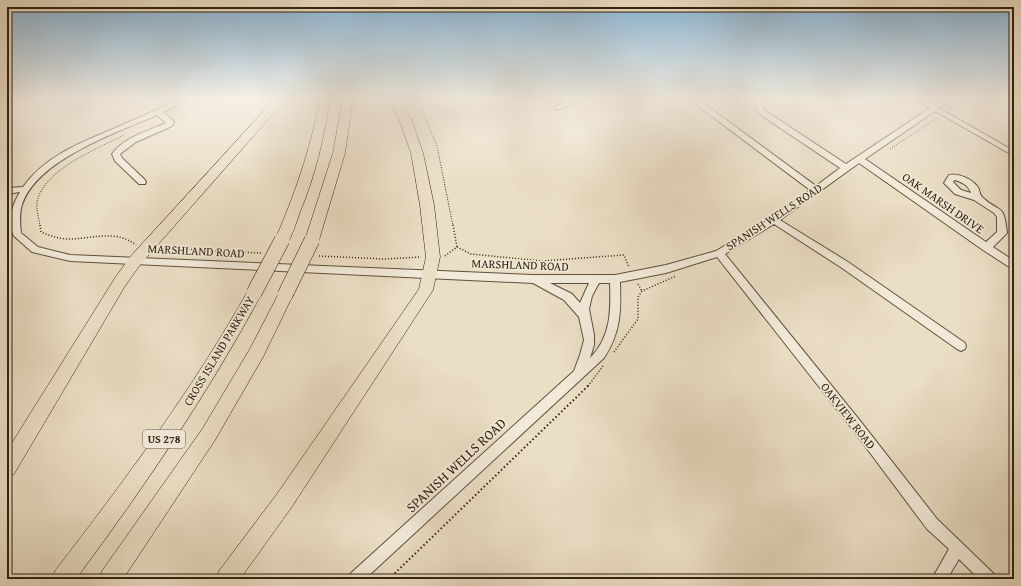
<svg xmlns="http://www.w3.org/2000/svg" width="1021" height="586" font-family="'Gentium Book Plus',serif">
	<rect width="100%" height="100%" fill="#eadec5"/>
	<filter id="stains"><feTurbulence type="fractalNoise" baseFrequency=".005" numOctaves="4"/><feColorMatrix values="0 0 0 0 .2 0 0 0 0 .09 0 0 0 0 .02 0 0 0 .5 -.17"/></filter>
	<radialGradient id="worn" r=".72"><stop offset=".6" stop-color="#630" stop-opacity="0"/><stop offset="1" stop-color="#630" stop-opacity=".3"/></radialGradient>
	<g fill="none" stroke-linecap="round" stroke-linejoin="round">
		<g stroke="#61503c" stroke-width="2">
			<g id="minor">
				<path d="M 181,99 L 191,99 L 163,112 L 174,122 L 172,126 L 136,142 L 120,154 L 122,158 L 145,180 L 146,182 L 145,184 L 139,184 L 115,161 L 112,154 C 124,137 148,131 166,123 L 157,115 C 116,133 36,160 22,205 C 19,214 20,224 21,233 L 38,247 L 70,255 L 533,275 L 615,275 L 666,265 L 716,251 L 771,218 L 810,190 L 689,99 L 698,99 L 816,186 L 840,168 L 758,113 L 753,99 L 761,99 L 764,110 L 846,164 L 930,108 L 915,99 L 925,99 L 935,104 L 943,99 L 952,99 L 939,108 L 1014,151 L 1014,156 L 935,111 L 865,159 L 986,242 L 997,232 L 997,217 L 994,213 L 974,200 L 955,194 L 944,183 L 949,175 C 959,173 971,179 977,186 C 980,189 979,194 982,197 C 1000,214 1004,202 1007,233 L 993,247 L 1014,261 L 1014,270 L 983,250 L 859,163 L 780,220 L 848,262 L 965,343 L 966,346 L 965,349 L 961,351 L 957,349 L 842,268 L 774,224 L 725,254 L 861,422 L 937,519 L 994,574 L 996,579 L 979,579 L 959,559 L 947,579 L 932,579 L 949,549 L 927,529 L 853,430 L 717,257 L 666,273 L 620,282 C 621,311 621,332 604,358 L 365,579 L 348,579 L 350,574 L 574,371 L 580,355 L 584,340 L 579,317 L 564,300 L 533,283 L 70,261 L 32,252 L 14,236 C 7,222 12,205 20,192 L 7,194 L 7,188 L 23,187 C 45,156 80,143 113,129 C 136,119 158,109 181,99 ZM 954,180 C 961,181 969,186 971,193 L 961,190 L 953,182 ZM 550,283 L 589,283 L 580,303 L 572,294 ZM 599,283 L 610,283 C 611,311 611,337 590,358 L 594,345 L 594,335 L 589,309 L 592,296 Z"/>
				<path d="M 573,99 L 584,99 L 561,109 L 555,109 L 554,107 Z"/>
			</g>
		</g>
		<g stroke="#33210f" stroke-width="1">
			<g id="highway">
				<path d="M 275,99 L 286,99 L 140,265 L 125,286 L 14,474 L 7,477 L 7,451 L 115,278 L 130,257 Z"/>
				<path d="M 320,99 L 330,99 C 324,138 315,176 300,212 C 296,223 293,234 287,244 L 282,245 L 277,244 L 275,240 C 295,194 311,148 320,99 Z"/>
				<path d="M 343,99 L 353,99 L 345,153 L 319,240 L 317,244 L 312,245 L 307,244 L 305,240 L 333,153 Z"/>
				<path d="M 388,99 L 398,99 L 411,119 L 423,153 L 434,205 L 440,257 L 433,290 L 291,508 L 240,579 L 216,579 L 219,571 L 277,494 L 419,289 L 426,257 L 420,205 L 411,153 L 399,119 Z"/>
				<path d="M 254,287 L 259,289 L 262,293 C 208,394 144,487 76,579 L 52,579 L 55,571 C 125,480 193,389 249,289 Z"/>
				<path d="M 285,289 L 290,291 L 293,295 L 263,357 L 215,440 L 123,579 L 99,579 L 102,571 L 203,428 L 251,347 L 280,291 Z"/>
			</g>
		</g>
		<g stroke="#33210f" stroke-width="1" stroke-dasharray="1 1.5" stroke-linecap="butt">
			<path d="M 417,99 L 437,146 L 453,226"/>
			<path d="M 188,107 L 206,99"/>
			<path d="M 950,110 L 966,99"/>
			<path d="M 890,149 L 937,118"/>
			<path d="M 40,226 C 39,219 36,209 37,202 C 44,169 97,149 124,135"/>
		</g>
		<g stroke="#33210f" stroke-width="1.5" stroke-dasharray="1 2" stroke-linecap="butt">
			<path d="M 40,225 L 41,232 C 50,236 59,239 69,239 C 92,239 116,229 136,245"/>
			<path d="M 453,225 L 457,247"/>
			<path d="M 457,247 L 471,254 L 542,261 L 624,255 L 629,267"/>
			<path d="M 161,248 L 261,253"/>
			<path d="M 319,256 L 385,259 L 421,257"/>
			<path d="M 445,256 L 457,247"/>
			<path d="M 638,284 L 642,291"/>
			<path d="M 614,352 L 638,319 L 638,297 L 642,291 L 676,276"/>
			<path d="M 588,386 L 603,366"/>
		</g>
		<path stroke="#33210f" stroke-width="2" stroke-dasharray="1.5 2.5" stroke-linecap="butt" d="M 389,579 L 589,385"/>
		<use href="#minor" fill="#f1ead9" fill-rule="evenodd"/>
		<use href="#highway" fill="#eadec5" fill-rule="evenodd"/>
		<g stroke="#33210f" stroke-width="16" stroke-linecap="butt">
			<g id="highway-bridge">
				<path d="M 254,293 L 282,240"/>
				<path d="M 285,295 L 312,240"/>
			</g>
		</g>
		<use href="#highway-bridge" stroke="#eadec5" stroke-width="15"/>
	</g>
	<linearGradient id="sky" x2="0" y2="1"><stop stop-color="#89b6d7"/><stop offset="0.55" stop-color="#f6f0e5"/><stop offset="1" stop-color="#f6f0e5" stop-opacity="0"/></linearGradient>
	<rect width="1021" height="181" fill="url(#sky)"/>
	<g text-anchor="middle" stroke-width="3.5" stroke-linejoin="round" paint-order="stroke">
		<rect fill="#f1ead9" stroke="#6c5d4c" stroke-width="1" x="143" y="430" width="42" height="18" rx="3"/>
		<g font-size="11" font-weight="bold" fill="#33210f">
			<text x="164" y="443">US 278</text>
		</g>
		<g font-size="12" fill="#33210f" stroke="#f1ead9">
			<text transform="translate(943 203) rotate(35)" y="4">OAK MARSH DRIVE</text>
			<text transform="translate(774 217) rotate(-33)" y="4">SPANISH WELLS ROAD</text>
			<text transform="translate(196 251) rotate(3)" y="4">MARSHLAND ROAD</text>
			<text transform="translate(520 265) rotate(2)" y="4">MARSHLAND ROAD</text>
			<text transform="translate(219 351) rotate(-59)" y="4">CROSS ISLAND PARKWAY</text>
			<text transform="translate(848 416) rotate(52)" y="4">OAKVIEW ROAD</text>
		</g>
		<g font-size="14" fill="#33210f" stroke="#f1ead9">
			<text transform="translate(456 465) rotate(-43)" y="5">SPANISH WELLS ROAD</text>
		</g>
	</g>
	<rect width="1021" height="586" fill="none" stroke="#eadec5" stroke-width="24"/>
	<rect x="8" y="8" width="1005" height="570" fill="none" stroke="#33210f" stroke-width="2"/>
	<rect x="12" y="12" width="997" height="562" fill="none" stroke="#33210f"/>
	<rect width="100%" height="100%" filter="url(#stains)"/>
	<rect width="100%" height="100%" fill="url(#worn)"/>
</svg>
